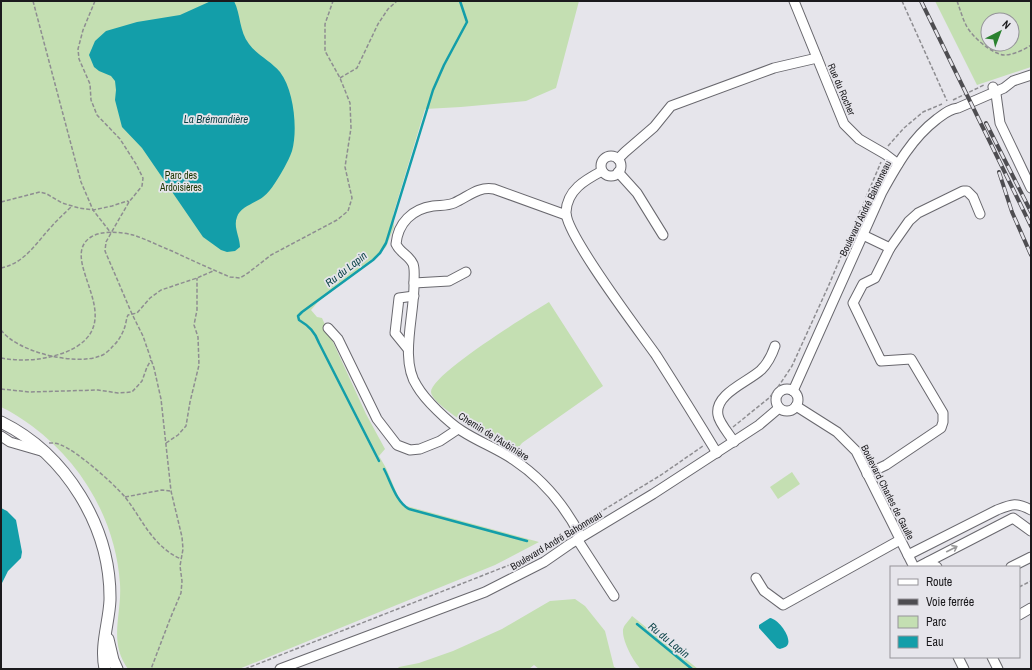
<svg xmlns="http://www.w3.org/2000/svg" width="1032" height="670" font-family="'Archivo Narrow',sans-serif">
	<rect width="100%" height="100%" fill="#e6e5eb"/>
	<g fill="#c4dfb2" fill-rule="evenodd">
		<path d="M 1,1 L 579,1 L 556,88 L 526,101 L 461,107 L 425,109 L 393,215 L 394,227 L 386,247 L 376,256 L 318,302 L 311,310 L 317,317 L 322,318 L 366,414 L 385,449 L 379,456 L 386,468 L 400,501 L 403,505 L 539,542 L 495,565 L 239,669 L 128,669 C 108,641 122,615 120,584 C 116,521 82,463 32,426 C 22,419 12,412 1,407 Z"/>
		<path d="M 935,1 L 1031,1 L 1031,67 L 977,85 ZM 988,20 L 1012,20 L 1012,44 L 988,44 Z"/>
		<path d="M 549,302 L 603,386 L 522,443 L 515,452 C 500,444 432,407 431,392 C 431,374 531,313 549,302 Z"/>
		<path d="M 792,472 L 800,484 L 778,499 L 770,487 Z"/>
		<path d="M 575,599 L 585,606 L 605,631 L 614,667 L 618,669 L 539,669 L 534,665 L 529,669 L 397,669 L 399,667 L 419,663 L 453,651 L 502,629 L 550,601 Z"/>
		<path d="M 632,616 L 698,669 L 641,669 C 634,663 623,642 623,632 C 622,626 629,621 632,616 Z"/>
	</g>
	<g fill="#139ea9">
		<path d="M 211,1 L 234,1 C 241,15 239,31 249,44 C 257,55 271,61 280,72 C 294,90 298,130 292,151 C 288,162 281,174 275,183 C 271,189 268,193 263,197 C 255,203 240,207 237,217 C 233,227 240,237 240,247 L 235,251 L 227,252 L 221,250 L 203,237 L 142,148 L 122,127 L 115,100 L 116,90 L 115,81 L 111,76 L 99,71 L 94,67 L 89,55 L 95,41 L 106,31 L 137,22 L 180,15 Z"/>
		<path d="M 1,508 L 7,511 L 16,520 L 22,552 L 21,558 L 8,571 L 1,585 Z"/>
		<path d="M 770,618 C 778,619 791,636 788,644 C 787,647 783,648 780,649 L 777,648 L 759,628 L 759,625 Z"/>
	</g>
	<g fill="none" stroke-linecap="round" stroke-linejoin="round">
		<g stroke="#139ea9" stroke-width="2.5">
			<path d="M 379,461 L 319,343 C 315,332 309,326 299,320 L 298,316 L 302,312 L 373,260 L 380,253 L 386,243 L 433,90 L 444,65 L 467,22 L 460,1"/>
			<path d="M 384,469 C 391,482 396,502 409,509 L 527,541"/>
			<path d="M 637,624 L 692,669"/>
		</g>
		<g stroke="#69686e" stroke-width="11">
			<g id="minor">
				<path d="M 794,1 L 844,124 L 859,139 L 885,154 L 898,164"/>
				<path d="M 993,87 L 996,94 L 1000,123 L 1031,188"/>
				<circle cx="611" cy="166" r="10"/>
				<path d="M 618,159 L 625,152 L 654,127 L 671,106 L 774,68 L 817,58"/>
				<path d="M 602,171 C 585,180 567,190 566,212 C 565,234 639,331 656,355 C 677,388 697,420 717,453"/>
				<path d="M 618,172 L 637,193 L 663,235"/>
				<path d="M 566,215 L 494,189 C 478,186 468,197 454,203 C 447,206 440,205 433,206 C 412,209 398,223 396,244 C 400,253 409,255 413,264 C 415,269 414,277 414,282 C 415,314 399,359 417,386 C 425,400 448,422 462,431 C 479,442 498,449 514,460 C 544,480 565,506 581,537"/>
				<path d="M 863,235 L 890,248"/>
				<path d="M 414,283 L 449,281 L 466,272"/>
				<path d="M 328,328 L 338,339 L 377,419 L 397,445 L 410,450 L 420,449 L 440,441 L 458,429"/>
				<path d="M 408,349 L 395,333 L 399,298 L 414,296"/>
				<circle cx="787" cy="400" r="11"/>
				<path d="M 793,391 L 882,192 C 897,165 912,138 937,119 C 944,114 949,109 958,108 L 1004,88 L 1013,81 L 1031,75"/>
				<path d="M 796,406 L 837,432 L 856,451 L 914,567"/>
				<path d="M 1,436 L 10,442 L 41,451"/>
				<path d="M 734,442 C 730,435 719,423 718,415 C 714,394 748,382 761,370 C 768,363 772,355 775,346"/>
				<path d="M 867,474 L 886,465 L 941,428 L 943,422 L 943,413 L 911,359 L 881,361 L 853,303 L 863,284 L 875,278 L 890,248 L 909,221 L 918,213 L 963,191 L 967,191 L 973,197 L 980,214"/>
				<path d="M 577,539 L 614,596"/>
				<path d="M 908,555 L 997,510 C 1012,504 1016,502 1031,510"/>
				<path d="M 928,562 L 937,567"/>
				<path d="M 918,567 L 1013,518 L 1031,531"/>
				<path d="M 1011,567 L 1031,557"/>
				<path d="M 756,578 L 764,591 L 783,605 L 900,540"/>
				<path d="M 1019,615 L 1031,608"/>
				<path d="M 958,657 L 964,669"/>
				<path d="M 992,657 L 998,669"/>
				<path d="M 280,669 L 485,592 L 544,562 L 570,544 L 653,494 L 759,425 L 779,408"/>
			</g>
		</g>
		<g stroke="#69686e" stroke-width="13">
			<g id="major">
				<path d="M 1,422 C 66,454 111,527 110,600 C 109,623 100,645 105,669"/>
				<path d="M 108,639 L 113,660 L 117,669"/>
			</g>
		</g>
		<g stroke="#8e8d91" stroke-width="1.5" stroke-dasharray="4 2" stroke-linecap="butt">
			<path d="M 33,1 L 81,182 L 93,210 L 111,233"/>
			<path d="M 95,1 L 83,30 L 78,49 L 79,59 L 90,84 L 91,100 L 97,115 L 120,139 L 136,164 L 143,178 L 142,186 L 129,202 L 111,233 L 106,242 L 105,251 L 132,314 L 143,336 L 154,368 L 161,399 L 171,491 L 182,537 L 183,549 L 180,566 L 182,581 L 181,593 L 170,619 L 151,669"/>
			<path d="M 902,1 L 947,101"/>
			<path d="M 957,1 C 960,9 962,17 966,25 C 971,36 992,54 1004,55 C 1013,55 1024,50 1031,45"/>
			<path d="M 340,78 L 357,68 L 378,24 L 388,9 L 397,1"/>
			<path d="M 953,100 L 984,85"/>
			<path d="M 888,146 L 904,128 L 923,112 L 942,104"/>
			<path d="M 1,202 L 40,192 L 47,194 L 62,203 L 79,208 L 93,210 L 112,206 L 127,201 L 129,202"/>
			<path d="M 1,268 C 25,263 36,243 52,226 C 58,219 65,213 72,206"/>
			<path d="M 1,330 C 17,352 75,366 100,356 C 104,355 110,350 112,347 C 117,343 122,335 124,329 C 126,325 126,319 128,315 L 137,313 L 150,298 L 161,290 L 197,278 L 213,271"/>
			<path d="M 1,358 C 23,362 45,360 66,352 C 135,323 55,260 91,237 C 102,230 121,232 133,235 C 146,239 159,246 172,251 C 191,260 211,269 230,277 L 240,278 L 248,273 L 271,255 L 337,220 L 348,211 L 352,198 L 345,167 L 351,128 L 350,103 L 340,78 L 325,51 L 325,24 L 333,1"/>
			<path d="M 1,389 L 30,392 L 98,390 L 118,393 L 132,392 L 142,381 L 147,367 L 151,360"/>
			<path d="M 733,427 L 769,398 L 778,387 L 792,366 L 828,287 L 881,162"/>
			<path d="M 49,443 C 53,443 57,443 61,445 C 77,451 113,483 125,497 C 143,520 152,546 181,559"/>
			<path d="M 166,443 L 178,435 L 186,426 L 190,402 L 199,365 L 198,337 L 194,325 L 197,310 L 197,278"/>
			<path d="M 125,497 L 162,490 L 170,491"/>
			<path d="M 584,524 L 597,514 L 661,475 L 703,446"/>
			<path d="M 1019,587 L 1031,581"/>
			<path d="M 245,669 L 522,560 L 568,533"/>
		</g>
		<use href="#minor" stroke="#fff" stroke-width="9"/>
		<use href="#major" stroke="#fff" stroke-width="11"/>
		<g stroke="#4e4d51" stroke-width="4">
			<g id="rail">
				<path d="M 921,1 L 1031,226"/>
				<path d="M 986,123 L 1031,212"/>
				<path d="M 999,172 L 1012,212 L 1031,255"/>
			</g>
		</g>
		<use href="#rail" stroke="#e6e5eb" stroke-width="2.5" stroke-dasharray="8" stroke-linecap="butt"/>
	</g>
	<defs><path id="oneway-shaft" d="M-6 0H5M1.5-3L5.5 0L1.5 3" fill="none" stroke-width="1.6" stroke-linecap="round" stroke-linejoin="round"/></defs>
	<use stroke="#989899" href="#oneway-shaft" transform="translate(952 549) rotate(-27)"/>
	<g text-anchor="middle" stroke-width="3.5" stroke-linejoin="round" paint-order="stroke">
		<g font-size="10" fill="#1b1a1d" stroke="#e6e5eb">
			<text transform="translate(842 89) rotate(67)" y="4">Rue du Rocher</text>
			<text transform="translate(865 208) rotate(-64)" y="4">Boulevard André Bahonneau</text>
			<text transform="translate(494 436) rotate(32)" y="4">Chemin de l'Aubinière</text>
			<text transform="translate(888 492) rotate(63)" y="4">Boulevard Charles de Gaulle</text>
			<text transform="translate(556 540) rotate(-31)" y="4">Boulevard André Bahonneau</text>
		</g>
		<g font-size="10" fill="#1a3400" stroke="#e6e5eb">
			<text x="181" y="179">Parc des<tspan x="181" dy="12">Ardoisières</tspan></text>
		</g>
		<g font-size="11" font-style="italic" fill="#0b4347" stroke="#e6e5eb">
			<text x="216" y="123">La Brémandière</text>
			<text transform="translate(346 269) rotate(-38)" y="4">Ru du Lapin</text>
			<text transform="translate(669 640) rotate(39)" y="4">Ru du Lapin</text>
		</g>
	</g>
	<rect width="1032" height="670" fill="none" stroke="#1b1a1d" stroke-width="4"/>
	<rect x="890" y="566" width="130" height="92" fill="#e6e5eb" stroke="#959499"/>
	<rect x="898" y="579" width="20" height="6" fill="#ffffff" stroke="#959499"/>
	<text x="926" y="586" font-size="12" fill="#1b1a1d">Route</text>
	<rect x="898" y="599" width="20" height="6" fill="#4e4d51" stroke="#959499"/>
	<text x="926" y="606" font-size="12" fill="#1b1a1d">Voie ferrée</text>
	<rect x="898" y="616" width="20" height="12" fill="#c4dfb2" stroke="#959499"/>
	<text x="926" y="626" font-size="12" fill="#1b1a1d">Parc</text>
	<rect x="898" y="636" width="20" height="12" fill="#139ea9" stroke="#959499"/>
	<text x="926" y="646" font-size="12" fill="#1b1a1d">Eau</text>
	<g transform="translate(1000 32) rotate(42)"><circle r="19" fill="#e6e5eb" stroke="#959499"/>
	<path d="M0-3L7 15L0 10L-7 15Z" fill="#2a812f"/>
	<text y="-6" font-size="11" font-weight="bold" text-anchor="middle" fill="#1b1a1d">N</text>
	</g>
</svg>
